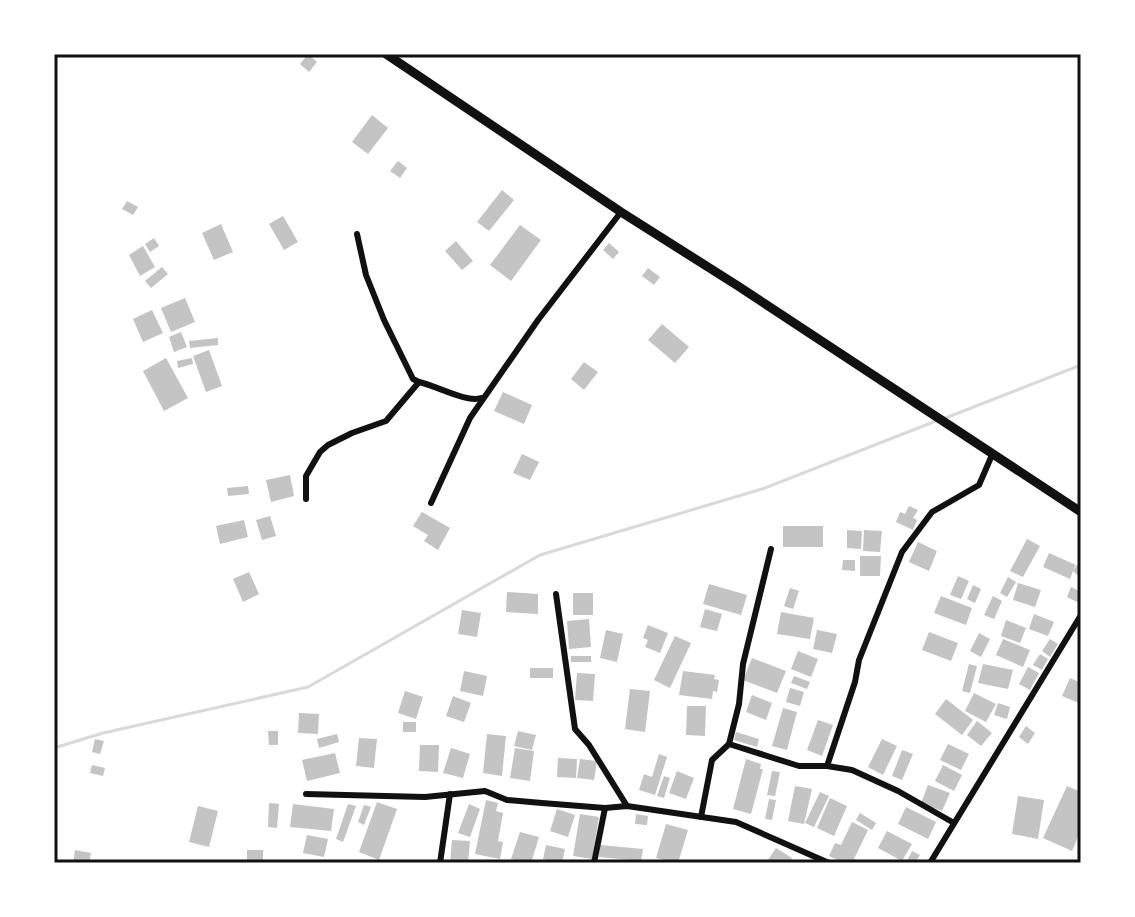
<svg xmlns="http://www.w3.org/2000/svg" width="1135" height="917" font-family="'Fira Sans Condensed',sans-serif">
	<rect width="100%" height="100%" fill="#fff"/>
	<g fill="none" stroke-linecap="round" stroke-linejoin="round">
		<g stroke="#d9d9d9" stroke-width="3">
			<path d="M 943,419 L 1081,365"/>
			<path d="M 54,748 L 103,733 L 308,687 L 540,555 L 762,489 L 936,421"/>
		</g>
	</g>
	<g fill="#c4c4c4">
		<path d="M 308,54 L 317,62 L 309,72 L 300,64 Z"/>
		<path d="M 372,115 L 388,128 L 368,154 L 352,142 Z"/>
		<path d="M 398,161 L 407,168 L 400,178 L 390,171 Z"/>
		<path d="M 502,190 L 514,200 L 489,231 L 477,222 Z"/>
		<path d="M 127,201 L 138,207 L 133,215 L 122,209 Z"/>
		<path d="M 283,216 L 298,242 L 284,250 L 269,224 Z"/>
		<path d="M 221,224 L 233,252 L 214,260 L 202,233 Z"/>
		<path d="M 520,225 L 541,240 L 511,281 L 490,265 Z"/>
		<path d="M 154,238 L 159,246 L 150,252 L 145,244 Z"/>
		<path d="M 456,241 L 473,261 L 462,270 L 445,251 Z"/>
		<path d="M 609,243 L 619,252 L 613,259 L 603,250 Z"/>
		<path d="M 143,246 L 155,267 L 140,276 L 129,255 Z"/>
		<path d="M 162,267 L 168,274 L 151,288 L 145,281 Z"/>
		<path d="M 648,268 L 660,277 L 654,285 L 642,276 Z"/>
		<path d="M 185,298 L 195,322 L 171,332 L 161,308 Z"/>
		<path d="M 152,310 L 163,333 L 143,342 L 133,319 Z"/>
		<path d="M 662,324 L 689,347 L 675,363 L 648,340 Z"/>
		<path d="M 181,332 L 187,347 L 174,352 L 169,337 Z"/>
		<path d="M 218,338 L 218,345 L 190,348 L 189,341 Z"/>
		<path d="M 209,350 L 222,386 L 206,392 L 193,356 Z"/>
		<path d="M 166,358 L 188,398 L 164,411 L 143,371 Z"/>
		<path d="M 192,358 L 193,364 L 178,368 L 177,361 Z"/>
		<path d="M 584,362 L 598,372 L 584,390 L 571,379 Z"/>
		<path d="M 503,392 L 532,405 L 524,424 L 494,411 Z"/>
		<path d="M 522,454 L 539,462 L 530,480 L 513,473 Z"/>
		<path d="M 290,475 L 294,496 L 271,502 L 266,480 Z"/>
		<path d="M 248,486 L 249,494 L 228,496 L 227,488 Z"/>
		<path d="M 909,506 L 918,510 L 913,518 L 917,520 L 913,530 L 896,522 L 900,512 L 905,514 Z"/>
		<path d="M 422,512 L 450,528 L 438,550 L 424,541 L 428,535 L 413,526 Z"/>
		<path d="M 270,516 L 276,536 L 262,540 L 256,520 Z"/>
		<path d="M 244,520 L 248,537 L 220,544 L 216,526 Z"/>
		<rect x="783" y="526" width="40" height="21"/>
		<path d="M 847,530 L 862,531 L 861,549 L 847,548 Z"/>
		<path d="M 864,530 L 882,531 L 880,552 L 863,551 Z"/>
		<path d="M 1027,539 L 1040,546 L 1023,577 L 1010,571 Z"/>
		<path d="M 918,542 L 937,551 L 929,571 L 909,562 Z"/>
		<path d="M 1049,553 L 1076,565 L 1073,570 L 1081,561 L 1081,578 L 1073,571 L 1070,579 L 1043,567 Z"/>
		<path d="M 860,556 L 881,556 L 880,576 L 860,576 Z"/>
		<path d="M 843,560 L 855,560 L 855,571 L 842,570 Z"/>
		<path d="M 249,572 L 259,594 L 243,602 L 233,579 Z"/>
		<path d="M 958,576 L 969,581 L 961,599 L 950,595 Z"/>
		<path d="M 1008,577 L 1016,582 L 1007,597 L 1000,593 Z"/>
		<path d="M 1018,583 L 1041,590 L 1035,607 L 1013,600 Z"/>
		<path d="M 709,584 L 747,595 L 741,615 L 703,604 Z"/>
		<path d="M 973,585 L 981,589 L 975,603 L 967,599 Z"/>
		<path d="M 1071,587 L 1081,592 L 1079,603 L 1067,597 Z"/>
		<path d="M 790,588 L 799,591 L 793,609 L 784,606 Z"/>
		<path d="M 507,592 L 538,594 L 538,614 L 506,612 Z"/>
		<rect x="573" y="593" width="20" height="22"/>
		<path d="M 941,596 L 972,608 L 966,625 L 934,613 Z"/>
		<path d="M 993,596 L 1002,601 L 994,619 L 984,615 Z"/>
		<path d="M 705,609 L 722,614 L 717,631 L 700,627 Z"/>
		<path d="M 462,610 L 481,613 L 477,637 L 458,634 Z"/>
		<path d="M 781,612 L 814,618 L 810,639 L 777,634 Z"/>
		<path d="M 1034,614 L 1054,622 L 1048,636 L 1029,629 Z"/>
		<path d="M 589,619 L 591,647 L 569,649 L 567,621 Z"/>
		<path d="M 1006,620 L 1026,628 L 1020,643 L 1001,636 Z"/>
		<path d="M 648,625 L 668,633 L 660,653 L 645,647 L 648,640 L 643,638 Z"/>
		<path d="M 606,630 L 623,634 L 617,662 L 600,658 Z"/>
		<path d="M 817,630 L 837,634 L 832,653 L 813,649 Z"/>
		<path d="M 929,632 L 958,643 L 951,661 L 922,650 Z"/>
		<path d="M 979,633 L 990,639 L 981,657 L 970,651 Z"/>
		<path d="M 675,636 L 691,643 L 670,688 L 654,680 Z"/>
		<path d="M 1003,639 L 1030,650 L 1023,667 L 996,655 Z"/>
		<path d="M 1050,639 L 1058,644 L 1050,657 L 1042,651 Z"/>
		<path d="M 798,651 L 818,659 L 811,677 L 791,669 Z"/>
		<path d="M 1040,654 L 1048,659 L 1042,670 L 1033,665 Z"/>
		<rect x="571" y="656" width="20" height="6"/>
		<path d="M 752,658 L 786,671 L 777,693 L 743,680 Z"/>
		<path d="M 969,664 L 977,666 L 970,693 L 962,691 Z"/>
		<path d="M 983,664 L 1013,670 L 1008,689 L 978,683 Z"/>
		<path d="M 1028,667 L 1039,673 L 1030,690 L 1019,684 Z"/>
		<rect x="530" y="668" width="23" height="10"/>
		<path d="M 464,671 L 487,676 L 483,696 L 460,691 Z"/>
		<path d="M 683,671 L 715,675 L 714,679 L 719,680 L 717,692 L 713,691 L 712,699 L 679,695 Z"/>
		<path d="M 577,673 L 595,674 L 593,701 L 575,700 Z"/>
		<path d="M 794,676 L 810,682 L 807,689 L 791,683 Z"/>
		<path d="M 1070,678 L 1081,683 L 1081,704 L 1062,696 Z"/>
		<path d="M 790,688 L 804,692 L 800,706 L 786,702 Z"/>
		<path d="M 630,689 L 650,691 L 645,732 L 625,729 Z"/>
		<path d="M 405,691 L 423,697 L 416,719 L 398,713 Z"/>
		<path d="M 974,693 L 996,704 L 986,722 L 965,711 Z"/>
		<path d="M 752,695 L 772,703 L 766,720 L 746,712 Z"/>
		<path d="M 453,696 L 471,703 L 464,722 L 446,716 Z"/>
		<path d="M 946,699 L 973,720 L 962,735 L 935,714 Z"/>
		<path d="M 998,703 L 1010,707 L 1007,719 L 994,715 Z"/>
		<path d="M 687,706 L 706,706 L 705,736 L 686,735 Z"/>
		<path d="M 783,708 L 797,712 L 787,750 L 772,746 Z"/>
		<path d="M 299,713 L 319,714 L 318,734 L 298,733 Z"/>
		<path d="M 818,720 L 833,725 L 822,756 L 807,750 Z"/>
		<path d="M 977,721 L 992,733 L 981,746 L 967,735 Z"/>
		<rect x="403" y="722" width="13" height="10"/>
		<path d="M 1026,726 L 1035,733 L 1028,744 L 1019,737 Z"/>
		<path d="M 268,731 L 278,731 L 278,745 L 269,745 Z"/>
		<path d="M 518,731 L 536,735 L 532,750 L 514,746 Z"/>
		<path d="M 736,732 L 759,739 L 757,747 L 734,740 Z"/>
		<path d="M 337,734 L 339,742 L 319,748 L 317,739 Z"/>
		<path d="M 487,734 L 506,736 L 502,776 L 483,773 Z"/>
		<path d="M 359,738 L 377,739 L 374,768 L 356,766 Z"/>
		<path d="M 95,739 L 104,741 L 100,754 L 92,752 Z"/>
		<path d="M 882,739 L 897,746 L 883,775 L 868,767 Z"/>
		<path d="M 948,744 L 969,754 L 961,770 L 940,760 Z"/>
		<path d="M 420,745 L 439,745 L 438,772 L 419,771 Z"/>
		<path d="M 451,748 L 470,754 L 463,778 L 443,773 Z"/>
		<path d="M 515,748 L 534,751 L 530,781 L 510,778 Z"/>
		<path d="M 902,750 L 913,754 L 902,780 L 892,776 Z"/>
		<path d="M 335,753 L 340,773 L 307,781 L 302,760 Z"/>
		<path d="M 659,754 L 667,757 L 655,795 L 639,790 L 644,774 L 652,777 Z"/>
		<path d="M 558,758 L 577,759 L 576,778 L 557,777 Z"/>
		<path d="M 580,759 L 597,761 L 594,780 L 577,778 Z"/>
		<path d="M 746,759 L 761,764 L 760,769 L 763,769 L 751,814 L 733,809 Z"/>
		<path d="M 92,765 L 105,768 L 103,776 L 90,773 Z"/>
		<path d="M 943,765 L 962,775 L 954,791 L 935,781 Z"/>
		<path d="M 677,771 L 694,778 L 686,799 L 669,793 Z"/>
		<path d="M 772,771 L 780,772 L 775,796 L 767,795 Z"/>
		<path d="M 664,776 L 670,778 L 664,798 L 657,796 Z"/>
		<path d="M 928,785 L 950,793 L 942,811 L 921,803 Z"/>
		<path d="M 795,786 L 812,789 L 804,824 L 788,821 Z"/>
		<path d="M 1067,786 L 1081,792 L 1081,830 L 1072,851 L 1043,838 Z"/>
		<path d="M 820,792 L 829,796 L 814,827 L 805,823 Z"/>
		<path d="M 1018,796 L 1044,800 L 1038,839 L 1012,834 Z"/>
		<path d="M 830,798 L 847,806 L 834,836 L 817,828 Z"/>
		<path d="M 769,799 L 776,800 L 772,820 L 765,819 Z"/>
		<path d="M 486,800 L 498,803 L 496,811 L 503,813 L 498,841 L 503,842 L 500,859 L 475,854 Z"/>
		<path d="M 377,802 L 397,809 L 379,860 L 359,852 Z"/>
		<path d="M 269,803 L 279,804 L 277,828 L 268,827 Z"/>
		<path d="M 293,804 L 334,809 L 331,831 L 290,827 Z"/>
		<path d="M 348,804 L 356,806 L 343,842 L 336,839 Z"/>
		<path d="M 469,804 L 480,809 L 470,837 L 458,833 Z"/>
		<path d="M 364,805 L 371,807 L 364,825 L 358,822 Z"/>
		<path d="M 198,806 L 218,811 L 209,847 L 189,842 Z"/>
		<path d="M 906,807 L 936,822 L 928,839 L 898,824 Z"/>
		<path d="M 557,809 L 575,815 L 568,837 L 550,831 Z"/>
		<path d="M 860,813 L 876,823 L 872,830 L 856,820 Z"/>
		<path d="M 580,814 L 599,817 L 592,859 L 573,856 Z"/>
		<path d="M 636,814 L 648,816 L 647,825 L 635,824 Z"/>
		<path d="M 852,822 L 868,830 L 854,859 L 859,861 L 858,863 L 844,863 L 829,856 L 835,843 L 841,845 Z"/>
		<path d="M 666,824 L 688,830 L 678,863 L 656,858 Z"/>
		<path d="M 887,831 L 912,844 L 902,861 L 878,848 Z"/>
		<path d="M 520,832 L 539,837 L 531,863 L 511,859 Z"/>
		<path d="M 307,835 L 328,839 L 324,857 L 303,853 Z"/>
		<path d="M 452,840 L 470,841 L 468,863 L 450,863 Z"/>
		<path d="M 546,845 L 565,849 L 562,863 L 543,859 Z"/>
		<path d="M 600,845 L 643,849 L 641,861 L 599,857 Z"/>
		<path d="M 776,848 L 792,858 L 789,863 L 766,863 Z"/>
		<path d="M 75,850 L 91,853 L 89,863 L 73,863 Z"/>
		<rect x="247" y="850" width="16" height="13"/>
		<path d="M 912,851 L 920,855 L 915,863 L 906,863 Z"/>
	</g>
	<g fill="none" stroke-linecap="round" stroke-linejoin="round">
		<g stroke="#111" stroke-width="6">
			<path d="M 357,234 L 366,275 L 384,320 L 413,379 L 419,382"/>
			<path d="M 306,499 L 306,476 L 320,452 L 328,445 L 352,433 L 386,421 L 419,382 C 437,386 467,403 481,398"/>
			<path d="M 431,503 L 470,418 L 538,320 L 621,212"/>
			<path d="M 556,594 L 575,729 L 589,745 L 627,806"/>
			<path d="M 729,744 L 799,766 L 827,766 L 852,770 L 898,791 L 954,823"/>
			<path d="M 827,766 L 855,682 L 859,660 L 902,552 L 932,512 L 979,485 L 992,455"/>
			<path d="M 306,794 L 425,797 L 485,791 L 507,800 L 542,803 L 605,808 L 627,806 L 736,822 L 829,863"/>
			<path d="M 701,817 L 712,760 L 729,744 L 739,704 L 743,664 L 771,549"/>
			<path d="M 440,863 L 450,794"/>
			<path d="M 594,863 L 605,808"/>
			<path d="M 930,863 L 1081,615"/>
		</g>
		<path stroke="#111" stroke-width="9" d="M 386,54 L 621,212 L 738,286 L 1081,512"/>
	</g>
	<rect width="1135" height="917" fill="none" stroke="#ffffff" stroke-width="112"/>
	<rect x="56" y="56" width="1023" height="805" fill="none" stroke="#111" stroke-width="3"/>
</svg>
